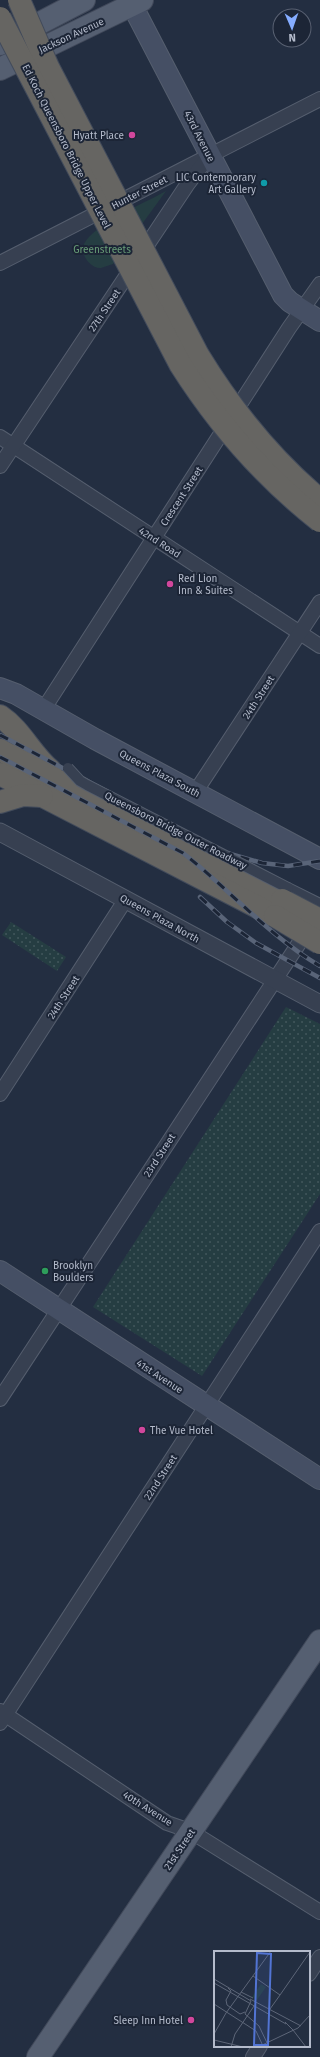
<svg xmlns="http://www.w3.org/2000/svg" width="320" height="2057" font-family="'Fira Sans',sans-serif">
	<defs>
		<pattern id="grass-dots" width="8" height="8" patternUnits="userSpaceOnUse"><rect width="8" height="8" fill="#253d42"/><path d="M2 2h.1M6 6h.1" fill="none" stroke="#42575c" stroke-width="1.8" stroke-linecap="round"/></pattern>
	</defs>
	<rect width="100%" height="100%" fill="#232e41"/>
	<g fill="url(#grass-dots)">
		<path d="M 11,922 L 66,957 L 57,971 L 2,935 Z"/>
		<path d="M 286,1007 L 320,1024 L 320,1194 L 202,1376 L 93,1307 Z"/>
	</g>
	<path fill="#253d42" d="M 166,191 L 113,264 C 109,265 105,267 101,268 C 91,269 79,254 84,244 C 94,224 145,203 166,191 Z"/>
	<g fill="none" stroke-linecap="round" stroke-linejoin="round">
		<g stroke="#555e6e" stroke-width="12">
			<path id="pedestrian" d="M 288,888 L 320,904"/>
		</g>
		<g stroke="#555e6e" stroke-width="16">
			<g id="minor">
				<path d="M 0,263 L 320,99"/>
				<path d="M 0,437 L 320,646"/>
				<path d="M 0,466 L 187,185 L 210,155"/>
				<path d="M 43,710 L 289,328 L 320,284"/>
				<path d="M 196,791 L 320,602"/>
				<path d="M 0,1094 L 126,899"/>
				<path d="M 0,1399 L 309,928"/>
				<path d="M 0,1711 L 167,1823 L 190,1831 L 320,1912"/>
				<path d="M 0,1723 L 320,1231"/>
				<path d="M 309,1974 L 320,1957"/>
				<path d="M 253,2057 L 260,2046"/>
			</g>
		</g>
		<g stroke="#555e6e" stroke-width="19">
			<path id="tertiary" d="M 0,832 L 320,1004"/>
		</g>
		<g stroke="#555e6e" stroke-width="22">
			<g id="secondary">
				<path d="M 132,5 L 283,295 L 290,302 L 320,321"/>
				<path d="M 0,688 L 16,694 L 95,739 L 320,859"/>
				<path d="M 0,1271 L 320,1479"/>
			</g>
		</g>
		<g stroke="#41495a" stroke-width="24">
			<g id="primary">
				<path d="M 0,44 L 84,0"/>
				<path d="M 0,69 L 142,0"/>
				<path d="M 38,2057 L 320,1641"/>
			</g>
		</g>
		<g stroke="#424b5b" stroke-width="24">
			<g id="trunk">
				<path d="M 0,716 C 21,730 31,754 50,770"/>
				<path d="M 0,750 L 282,900"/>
				<path d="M 0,774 L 275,916"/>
				<path d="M 0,802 L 23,795 L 42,796"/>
			</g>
		</g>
		<use href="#pedestrian" stroke="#374051" stroke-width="10"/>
		<use href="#minor" stroke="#374051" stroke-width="14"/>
		<use href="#tertiary" stroke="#374051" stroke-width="17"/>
		<use href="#secondary" stroke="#454f64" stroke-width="20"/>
		<use href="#primary" stroke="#555f71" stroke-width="22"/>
		<use href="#trunk" stroke="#666562" stroke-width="22"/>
		<g stroke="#596478" stroke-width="4.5">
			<g id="rail">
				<path d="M 0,735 L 220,851 L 262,863 L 288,866 L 320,861"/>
				<path d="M 0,757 L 183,853 C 229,889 269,936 320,966"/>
				<path d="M 200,897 L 227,922 L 256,943 L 320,978"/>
			</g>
		</g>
		<use href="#rail" stroke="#1c2536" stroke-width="3" stroke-dasharray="9" stroke-linecap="butt"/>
		<g stroke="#555e6e" stroke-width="12" stroke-linecap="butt">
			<path id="pedestrian-bridge" d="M 68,768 L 80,781 L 87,785 L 288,888"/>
		</g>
		<g stroke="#424b5b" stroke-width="24" stroke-linecap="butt">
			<g id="trunk-bridge">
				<path d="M 19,0 L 48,67 L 198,355 C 231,409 271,459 320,500"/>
				<path d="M 0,18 L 180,364 C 218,424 264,477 320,521"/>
				<path d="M 282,900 L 320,920"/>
				<path d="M 275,916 L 320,943"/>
			</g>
		</g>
		<use href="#pedestrian-bridge" stroke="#374051" stroke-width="10"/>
		<use href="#trunk-bridge" stroke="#666562" stroke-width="22"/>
	</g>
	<g fill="#d1479c" stroke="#1c2536" stroke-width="1.5">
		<circle cx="132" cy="135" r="4"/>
		<circle cx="170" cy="584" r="4"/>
		<circle cx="142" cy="1430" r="4"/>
		<circle cx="191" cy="2020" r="4"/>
	</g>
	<circle fill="#0f9aa8" stroke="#1c2536" stroke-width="1.5" cx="264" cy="183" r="4"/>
	<circle fill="#2e9e5b" stroke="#1c2536" stroke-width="1.5" cx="45" cy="1271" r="4"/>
	<g text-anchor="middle" stroke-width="4" stroke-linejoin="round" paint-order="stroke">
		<g font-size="10" fill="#b4bbcb" stroke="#1c2536">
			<text transform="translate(71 35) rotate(-25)" y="4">Jackson Avenue</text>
			<text transform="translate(200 136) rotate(63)" y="4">43rd Avenue</text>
			<text transform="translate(67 146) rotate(63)" y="4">Ed Koch Queensboro Bridge Upper Level</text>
			<text transform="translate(139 192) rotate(-27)" y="4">Hunter Street</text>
			<text transform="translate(104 310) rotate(-56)" y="4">27th Street</text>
			<text transform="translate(181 496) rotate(-57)" y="4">Crescent Street</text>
			<text transform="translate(160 542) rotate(33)" y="4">42nd Road</text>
			<text transform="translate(258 697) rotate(-57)" y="4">24th Street</text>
			<text transform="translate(160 773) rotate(28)" y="4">Queens Plaza South</text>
			<text transform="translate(176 830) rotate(27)" y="4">Queensboro Bridge Outer Roadway</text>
			<text transform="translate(160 918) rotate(29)" y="4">Queens Plaza North</text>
			<text transform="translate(63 997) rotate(-57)" y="4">24th Street</text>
			<text transform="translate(159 1155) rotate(-57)" y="4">23rd Street</text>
			<text transform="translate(160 1376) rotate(33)" y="4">41st Avenue</text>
			<text transform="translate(160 1477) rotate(-57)" y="4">22nd Street</text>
			<text transform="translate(148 1808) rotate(32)" y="4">40th Avenue</text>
			<text transform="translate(179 1849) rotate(-56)" y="4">21st Street</text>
		</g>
		<g font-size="10" fill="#b4bbcb" stroke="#1c2536" text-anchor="end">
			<text x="124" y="139">Hyatt Place</text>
			<text x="256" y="181">LIC Contemporary<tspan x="256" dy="12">Art Gallery</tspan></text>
			<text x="178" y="582" text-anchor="start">Red Lion<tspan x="178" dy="12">Inn &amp; Suites</tspan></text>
			<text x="53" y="1269" text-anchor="start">Brooklyn<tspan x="53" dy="12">Boulders</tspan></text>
			<text x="150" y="1434" text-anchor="start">The Vue Hotel</text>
			<text x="183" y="2024">Sleep Inn Hotel</text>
		</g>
		<g font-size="10" fill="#699e78" stroke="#1c2536">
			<text x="102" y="253">Greenstreets</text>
		</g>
	</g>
	<g transform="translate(214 1951)">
		<rect width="96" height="96" fill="#232e41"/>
		<path d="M 47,33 L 52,36 L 43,49 L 38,46 Z" fill="#253d42"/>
		<path fill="none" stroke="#5d6678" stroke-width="1" d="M 39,25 L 66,44 L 56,58M 0,28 L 37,50 L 31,63 L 45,75 L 55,96M 0,32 L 72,73M 14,37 L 17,40 L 12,49 L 13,54 L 26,63 L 31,61M 27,41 L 39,47M 66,44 L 96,1M 36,48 L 87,75M 0,53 L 42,80 L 49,95M 71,71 L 80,80M 79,79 L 92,96M 0,83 L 12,62 L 57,0M 0,89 L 29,96M 17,96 L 21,83 L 40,55M 44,96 L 84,77 L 96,64"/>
		<path fill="#5274d3" fill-opacity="0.15" stroke="#5274d3" stroke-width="2" d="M 43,2 L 57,3 L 54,94 L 40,94 Z"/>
		<rect width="96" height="96" fill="none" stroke="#b4bbcb" stroke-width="2"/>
	</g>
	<g transform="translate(292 28) rotate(178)"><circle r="19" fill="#1c2536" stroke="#596172"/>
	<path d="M0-3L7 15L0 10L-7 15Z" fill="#85acff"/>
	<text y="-6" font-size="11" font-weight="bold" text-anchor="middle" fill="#b4bbcb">N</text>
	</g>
</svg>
